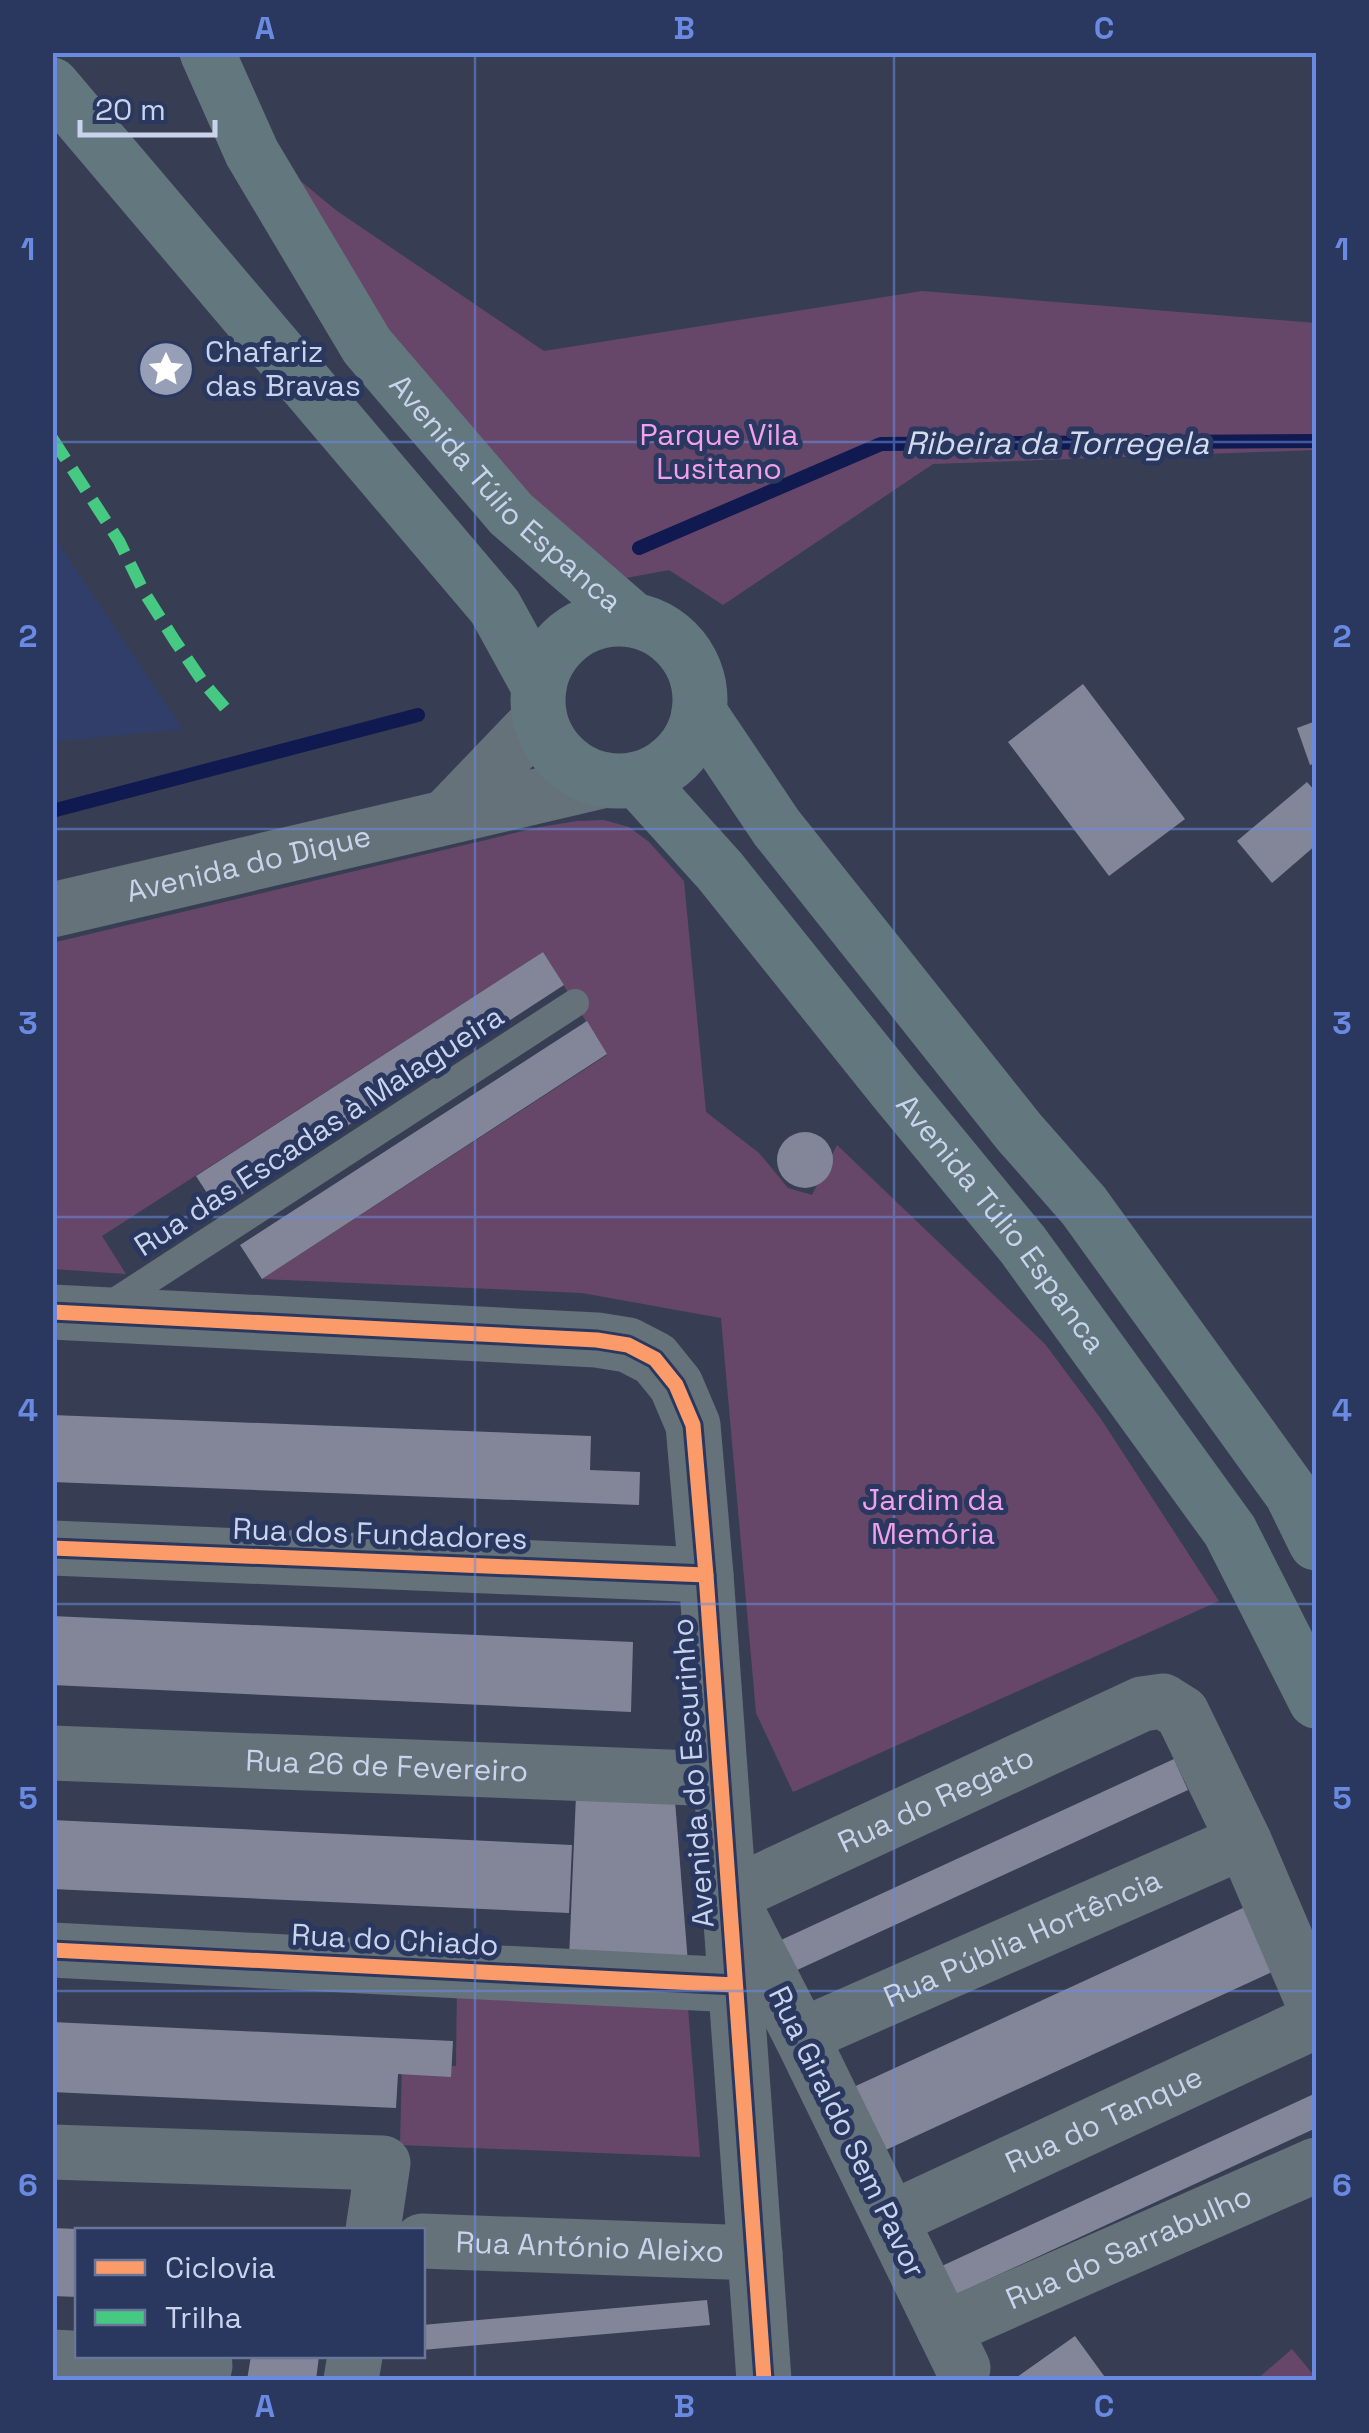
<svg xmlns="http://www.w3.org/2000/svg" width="1369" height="2433" font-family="'Space Grotesk',sans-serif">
	<rect width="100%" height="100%" fill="#373e53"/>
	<path fill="#303e69" d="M 53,536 L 183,729 L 53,742 Z"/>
	<g fill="#674769">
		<path d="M 275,160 L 337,211 L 544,351 L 922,291 L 1316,323 L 1316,450 L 933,464 L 723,605 L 669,570 L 621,579 L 514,496 L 389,334 Z"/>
		<path d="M 604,820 L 629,827 L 649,842 L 684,881 L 706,1112 L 759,1153 L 788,1188 L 812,1195 L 837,1145 L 1045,1344 L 1101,1419 L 1219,1601 L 793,1792 L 756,1713 L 721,1318 L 582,1293 L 262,1279 L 607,1055 L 543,952 L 102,1236 L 126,1274 L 53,1269 L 52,943 L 540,827 L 577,821 Z"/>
		<path d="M 457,1984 L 687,1996 L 700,2157 L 400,2145 L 402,2064 L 456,2066 Z"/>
		<path d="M 1292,2349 L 1316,2378 L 1316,2380 L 1256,2380 Z"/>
	</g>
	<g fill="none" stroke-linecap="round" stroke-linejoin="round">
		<g stroke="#101a50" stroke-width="14">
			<path d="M 639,548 L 881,444 L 1316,441"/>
			<path d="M 52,811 L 418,715"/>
		</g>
	</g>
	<g fill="#838699">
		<path d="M 1083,684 L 1185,819 L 1109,876 L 1008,742 Z"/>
		<path d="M 1316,721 L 1316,763 L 1310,765 L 1297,728 Z"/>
		<path d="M 1307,782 L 1316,792 L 1316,845 L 1272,883 L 1237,841 Z"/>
		<path d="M 543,952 L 564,985 L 218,1210 L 196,1176 Z"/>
		<path d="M 587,1021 L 607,1054 L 262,1279 L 240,1245 Z"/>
		<circle cx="805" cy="1160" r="28"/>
		<path d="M 52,1415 L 591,1436 L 590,1470 L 640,1472 L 639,1505 L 52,1482 Z"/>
		<path d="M 52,1616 L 633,1642 L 631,1712 L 52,1685 Z"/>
		<path d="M 1174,1759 L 1188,1790 L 795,1971 L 781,1940 Z"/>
		<path d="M 576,1795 L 675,1801 L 688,1963 L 569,1959 Z"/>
		<path d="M 52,1820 L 572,1845 L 569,1913 L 52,1889 Z"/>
		<path d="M 1245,1907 L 1274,1971 L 877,2154 L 847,2090 Z"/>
		<path d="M 52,2022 L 453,2041 L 451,2077 L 398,2074 L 396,2108 L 52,2092 Z"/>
		<path d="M 1316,2093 L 1316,2128 L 944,2300 L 931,2271 Z"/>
		<path d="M 52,2228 L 78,2229 L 78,2297 L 52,2296 Z"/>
		<path d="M 707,2300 L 710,2325 L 422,2350 L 422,2325 Z"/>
		<path d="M 1075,2336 L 1107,2380 L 1013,2380 Z"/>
		<path d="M 251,2356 L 319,2356 L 316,2380 L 247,2380 Z"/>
	</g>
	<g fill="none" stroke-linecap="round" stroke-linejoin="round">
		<path stroke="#657279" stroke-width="28" d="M 107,1307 L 575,1003"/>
		<g stroke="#657279" stroke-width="55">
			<path d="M 446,817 L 540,719"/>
			<path id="s1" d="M 52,910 L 606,780"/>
			<path d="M 52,1312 L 597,1340 L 628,1345 L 655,1359 L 676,1385 L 693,1425 L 706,1575 L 764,2380"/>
			<path d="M 52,1548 L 706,1575"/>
			<path id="s2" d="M 52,1753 L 720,1779"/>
			<path d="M 52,1950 L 735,1985"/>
			<path id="s3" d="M 801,2036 L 1244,1841"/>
			<path d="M 52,2152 L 383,2163 L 373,2230"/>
			<path id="s4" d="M 891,2219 L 1316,2021"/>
			<path id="s5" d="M 422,2241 L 755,2253"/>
			<path id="s6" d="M 944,2329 L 1316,2165"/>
			<path d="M 52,2357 L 205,2365 L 202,2380"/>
			<path id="s7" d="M 963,2368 L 801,2036 L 729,1896 L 1142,1704 L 1163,1701 L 1182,1713 L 1244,1841 L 1316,2009"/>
			<path d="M 351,2380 L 355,2356"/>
		</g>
		<g stroke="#63777e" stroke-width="55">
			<path id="s8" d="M 207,52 L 252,153 L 367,346 L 511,514 L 631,618"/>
			<path d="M 52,85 L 495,607 L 539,687"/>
			<circle cx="619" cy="700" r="81"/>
			<path d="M 699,712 L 777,828 L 1019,1132 L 1084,1206 L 1292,1494 L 1316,1543"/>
			<path id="s9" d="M 637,779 L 720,871 L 893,1087 L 1023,1245 L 1230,1531 L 1316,1701"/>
		</g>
		<path stroke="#46c982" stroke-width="12" stroke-dasharray="25 12" stroke-linecap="butt" d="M 52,438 L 119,541 L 144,592 L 175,641 L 203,682 L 231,715"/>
		<g stroke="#2a3860" stroke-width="21">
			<g id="cycleway">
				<path d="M 52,1312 L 597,1340 L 628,1345 L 655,1359 L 676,1385 L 693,1425 L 706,1575 L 764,2380"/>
				<path d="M 52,1548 L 706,1575"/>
				<path d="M 52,1950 L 735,1985"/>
			</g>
		</g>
		<use href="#cycleway" stroke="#fa9b69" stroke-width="15"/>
	</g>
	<path fill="none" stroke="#6a8ae1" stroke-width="2.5" stroke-opacity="0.55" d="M 475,52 L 475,2380M 894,52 L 894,2380M 52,442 L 1316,442M 52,829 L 1316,829M 52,1217 L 1316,1217M 52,1604 L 1316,1604M 52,1991 L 1316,1991"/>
	<defs>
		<g id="sight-disc" transform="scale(2.875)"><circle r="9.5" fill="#969fb6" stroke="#2a3860"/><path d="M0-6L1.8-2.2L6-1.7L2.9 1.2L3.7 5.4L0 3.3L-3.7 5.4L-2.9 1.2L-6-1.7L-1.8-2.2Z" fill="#fff"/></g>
	</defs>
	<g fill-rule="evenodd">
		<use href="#sight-disc" x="166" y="369"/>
	</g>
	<g text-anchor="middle" stroke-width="10" stroke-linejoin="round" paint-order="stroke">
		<g font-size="30" fill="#c9d3ec" stroke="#2a3860" text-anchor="start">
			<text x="205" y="362">Chafariz<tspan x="205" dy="34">das Bravas</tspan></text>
		</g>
		<g font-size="30" fill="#f1a0ec" stroke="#2a3860">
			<text x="719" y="445">Parque Vila<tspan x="719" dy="34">Lusitano</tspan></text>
			<text x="933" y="1510">Jardim da<tspan x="933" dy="34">Memória</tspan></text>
		</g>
		<g font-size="30" fill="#c9d3ec" stroke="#2a3860">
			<text dy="10" stroke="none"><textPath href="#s8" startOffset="538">Avenida Túlio Espanca</textPath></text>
			<text dy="10" stroke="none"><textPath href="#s1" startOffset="202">Avenida do Dique</textPath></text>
			<text transform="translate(319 1131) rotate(-33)" y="10">Rua das Escadas à Malagueira</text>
			<text dy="10" stroke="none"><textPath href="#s9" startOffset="575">Avenida Túlio Espanca</textPath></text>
			<text transform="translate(380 1534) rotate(2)" y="10">Rua dos Fundadores</text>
			<text dy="10" stroke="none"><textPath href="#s2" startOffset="335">Rua 26 de Fevereiro</textPath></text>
			<text transform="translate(693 1773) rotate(-94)" y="10">Avenida do Escurinho</text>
			<text dy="10" stroke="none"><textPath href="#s7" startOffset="755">Rua do Regato</textPath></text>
			<text dy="10" stroke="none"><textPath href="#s3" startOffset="242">Rua Públia Hortência</textPath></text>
			<text transform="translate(395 1940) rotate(3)" y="10">Rua do Chiado</text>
			<text dy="10" stroke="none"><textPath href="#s4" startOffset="235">Rua do Tanque</textPath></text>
			<text transform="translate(847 2132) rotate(64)" y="10">Rua Giraldo Sem Pavor</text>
			<text dy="10" stroke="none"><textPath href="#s5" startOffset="168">Rua António Aleixo</textPath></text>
			<text dy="10" stroke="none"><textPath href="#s6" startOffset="202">Rua do Sarrabulho</textPath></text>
		</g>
		<g font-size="32" font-style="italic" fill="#d3dbee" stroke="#2a3860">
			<text x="1057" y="454">Ribeira da Torregela</text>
		</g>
	</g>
	<rect width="1369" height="2433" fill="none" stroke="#2a3860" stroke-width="110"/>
	<rect x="75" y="2228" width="350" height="130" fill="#2a3860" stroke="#6a7698" stroke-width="2.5"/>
	<rect x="95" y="2260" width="50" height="15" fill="#fa9b69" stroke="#6a7698" stroke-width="2.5"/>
	<text x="165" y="2278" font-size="30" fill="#c9d3ec">Ciclovia</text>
	<rect x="95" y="2310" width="50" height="15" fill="#46c982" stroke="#6a7698" stroke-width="2.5"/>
	<text x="165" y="2328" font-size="30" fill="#c9d3ec">Trilha</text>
	<path d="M80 120v15h135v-15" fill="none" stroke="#c9d3ec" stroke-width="5"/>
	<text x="95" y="120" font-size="30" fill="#c9d3ec" stroke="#2a3860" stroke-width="8" paint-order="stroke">20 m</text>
	<rect x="55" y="55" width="1259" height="2323" fill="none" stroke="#6a8ae1" stroke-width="4"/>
	<g font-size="32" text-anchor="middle" font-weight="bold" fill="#6a8ae1">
		<text x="265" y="39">A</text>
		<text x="684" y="39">B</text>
		<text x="1104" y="39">C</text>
		<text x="28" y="260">1</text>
		<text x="1342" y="260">1</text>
		<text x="28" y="647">2</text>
		<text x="1342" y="647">2</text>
		<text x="28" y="1034">3</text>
		<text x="1342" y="1034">3</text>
		<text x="28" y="1421">4</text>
		<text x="1342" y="1421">4</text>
		<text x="28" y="1809">5</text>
		<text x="1342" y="1809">5</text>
		<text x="28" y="2196">6</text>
		<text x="1342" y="2196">6</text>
		<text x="265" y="2417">A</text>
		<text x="684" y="2417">B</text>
		<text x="1104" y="2417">C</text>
	</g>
</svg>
